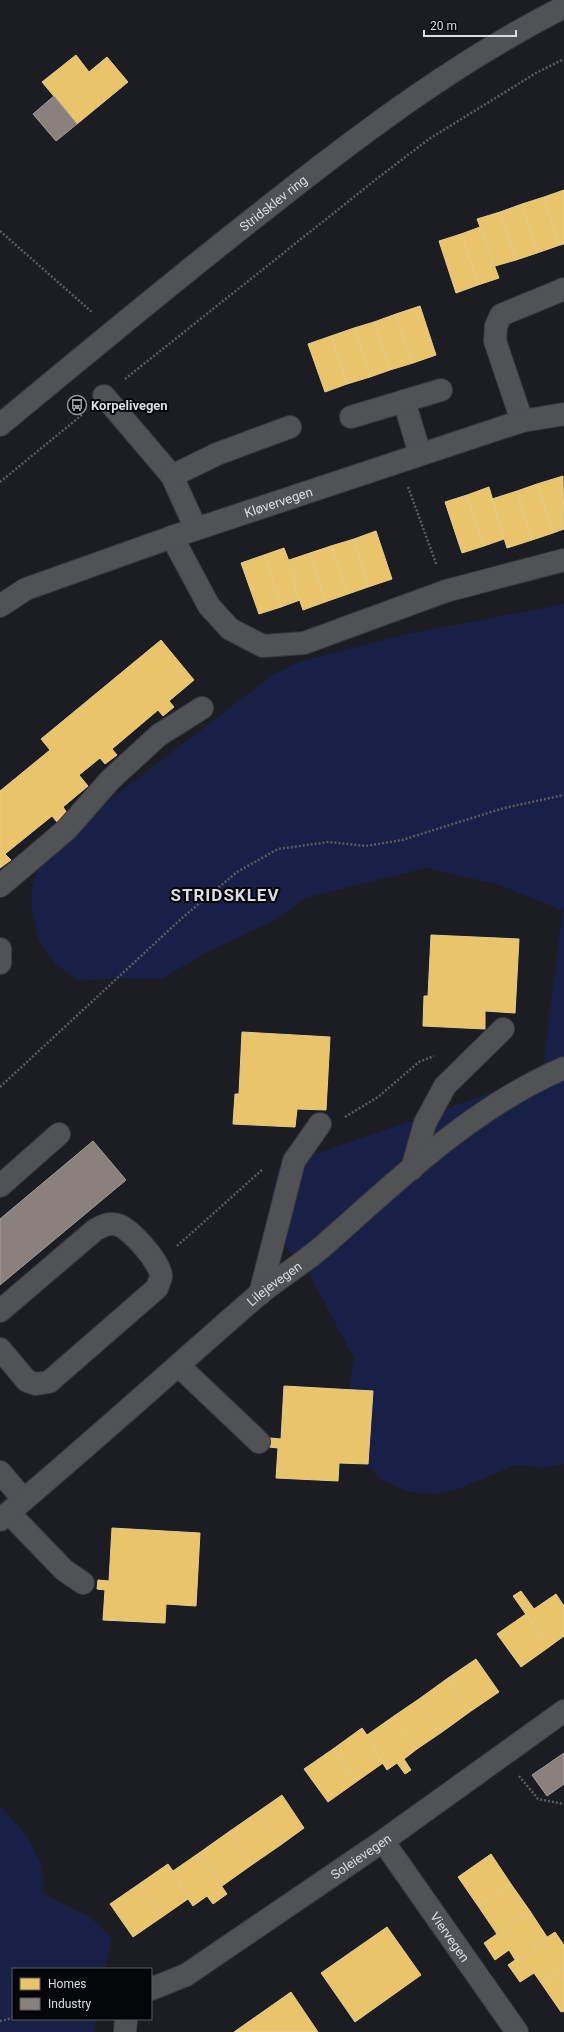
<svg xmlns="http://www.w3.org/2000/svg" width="564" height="2032" font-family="Roboto,sans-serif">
	<rect width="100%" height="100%" fill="#1c1d22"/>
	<g fill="#182047">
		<path d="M 564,604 L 564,1464 L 544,1468 L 515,1465 L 461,1488 L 437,1494 L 409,1492 L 382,1480 L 362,1459 L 348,1397 L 354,1358 L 307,1270 L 287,1249 L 275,1223 L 272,1195 L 279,1167 L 542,1075 L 563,911 L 500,885 L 426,868 L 305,898 L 275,920 L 208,952 L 161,979 L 122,978 L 79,981 L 56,965 L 39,941 L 31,905 L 33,880 L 46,854 L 63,835 L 274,674 L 301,661 L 407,634 Z"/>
		<path d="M 0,1808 L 2,1808 L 29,1839 L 41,1865 L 44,1894 L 91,1918 L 112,1938 L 105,1969 L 13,1969 L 13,2019 L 96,2019 L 93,2032 L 0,2032 Z"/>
	</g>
	<g fill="#e9c46a" stroke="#e4cc8f">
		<path d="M 76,55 L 89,72 L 107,57 L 128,82 L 77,124 L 42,82 Z"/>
		<path d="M 564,190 L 564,244 L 560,245 L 544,197 Z"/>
		<path d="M 544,197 L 560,245 L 537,253 L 522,204 Z"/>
		<path d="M 522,204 L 537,253 L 516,260 L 500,212 Z"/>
		<path d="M 500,212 L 516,260 L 495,266 L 477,219 Z"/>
		<path d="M 480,227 L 499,278 L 478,285 L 461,234 Z"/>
		<path d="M 461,234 L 478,285 L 456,293 L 439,241 Z"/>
		<path d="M 420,306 L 436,355 L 413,363 L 396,314 Z"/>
		<path d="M 396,314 L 413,363 L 390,370 L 374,322 Z"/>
		<path d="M 374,322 L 390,370 L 370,377 L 354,328 Z"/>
		<path d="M 354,328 L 370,377 L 347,384 L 331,336 Z"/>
		<path d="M 331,336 L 347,384 L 325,392 L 308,344 Z"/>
		<path d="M 563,476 L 564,529 L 553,533 L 537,484 Z"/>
		<path d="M 537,484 L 553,533 L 532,540 L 517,491 Z"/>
		<path d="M 489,487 L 504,539 L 484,546 L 467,495 Z"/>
		<path d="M 517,491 L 532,540 L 507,548 L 492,499 Z"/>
		<path d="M 467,495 L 484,546 L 462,553 L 445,502 Z"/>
		<path d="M 376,531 L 392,579 L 368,587 L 354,539 Z"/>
		<path d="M 354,539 L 368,587 L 348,594 L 331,546 Z"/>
		<path d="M 331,546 L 348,594 L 325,602 L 310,553 Z"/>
		<path d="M 284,548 L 296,580 L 293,581 L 300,600 L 281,607 L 264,555 Z"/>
		<path d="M 310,553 L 325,602 L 303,610 L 293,581 L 296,580 L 289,560 Z"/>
		<path d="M 264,555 L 281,607 L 259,614 L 241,563 Z"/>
		<path d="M 161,640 L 194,680 L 169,701 L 174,707 L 163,716 L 158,710 L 112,749 L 117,755 L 105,764 L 100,758 L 79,775 L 88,786 L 63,807 L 67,813 L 57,822 L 52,816 L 5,854 L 11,860 L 0,868 L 0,791 L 50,750 L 41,739 Z"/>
		<path d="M 431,935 L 519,939 L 515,1013 L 485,1011 L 485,1029 L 423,1026 L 424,996 L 428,996 Z"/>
		<path d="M 242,1032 L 330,1037 L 326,1110 L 297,1109 L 295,1127 L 233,1124 L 235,1094 L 239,1094 Z"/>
		<path d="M 284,1386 L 373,1391 L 368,1464 L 339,1463 L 338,1481 L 276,1478 L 278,1448 L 269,1447 L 270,1438 L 281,1439 Z"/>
		<path d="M 112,1528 L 200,1533 L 196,1606 L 166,1604 L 165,1623 L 103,1620 L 105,1590 L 97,1589 L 98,1580 L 109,1581 Z"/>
		<path d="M 521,1591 L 534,1609 L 556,1594 L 564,1606 L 564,1636 L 549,1647 L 513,1596 Z"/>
		<path d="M 526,1614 L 549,1647 L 521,1667 L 497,1634 Z"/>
		<path d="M 476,1659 L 499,1692 L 471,1711 L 448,1678 Z"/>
		<path d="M 448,1678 L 471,1711 L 442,1732 L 419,1699 Z"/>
		<path d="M 419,1699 L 442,1732 L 417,1749 L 394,1716 Z"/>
		<path d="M 394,1716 L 417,1749 L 404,1759 L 411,1770 L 405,1774 L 397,1763 L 387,1770 L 374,1750 L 376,1748 L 367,1735 Z"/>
		<path d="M 362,1728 L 376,1748 L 374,1750 L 383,1763 L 356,1782 L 333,1749 Z"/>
		<path d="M 333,1749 L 356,1782 L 328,1802 L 304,1769 Z"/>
		<path d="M 282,1795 L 304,1828 L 282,1844 L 259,1811 Z"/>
		<path d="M 259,1811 L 282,1844 L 253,1864 L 230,1831 Z"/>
		<path d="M 230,1831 L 253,1864 L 222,1886 L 199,1853 Z"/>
		<path d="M 199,1853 L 227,1894 L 213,1904 L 207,1896 L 193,1906 L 179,1886 L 182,1884 L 173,1871 Z"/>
		<path d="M 491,1854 L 511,1884 L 478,1906 L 458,1877 Z"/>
		<path d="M 168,1864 L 182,1884 L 179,1886 L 188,1899 L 162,1917 L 139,1884 Z"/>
		<path d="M 139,1884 L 162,1917 L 133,1937 L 110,1904 Z"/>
		<path d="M 511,1884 L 530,1911 L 497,1934 L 478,1906 Z"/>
		<path d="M 530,1911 L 547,1937 L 535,1945 L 537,1949 L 517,1963 L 509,1950 L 495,1960 L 484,1943 Z"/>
		<path d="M 387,1927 L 421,1975 L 355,2022 L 321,1973 Z"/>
		<path d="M 555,1932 L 564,1945 L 564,1968 L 541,1983 L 534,1973 L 520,1982 L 508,1965 L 515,1960 L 517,1963 L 537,1949 L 535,1945 Z"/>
		<path d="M 564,1968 L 564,2011 L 561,2012 L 541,1983 Z"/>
		<path d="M 291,1992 L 318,2032 L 234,2032 Z"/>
	</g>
	<g fill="#8a817c" stroke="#a29d9b">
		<path d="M 54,96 L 77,124 L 56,141 L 33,114 Z"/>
		<path d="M 93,1141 L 126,1180 L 0,1285 L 0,1219 Z"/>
		<path d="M 564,1753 L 564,1784 L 547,1796 L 532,1775 Z"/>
	</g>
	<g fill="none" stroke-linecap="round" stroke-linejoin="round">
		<g stroke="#383a3e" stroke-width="24">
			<g id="minor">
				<path d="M 104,396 L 172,476 L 196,529"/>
				<path d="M 404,401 L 420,454"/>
				<path d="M 351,417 L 441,390"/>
				<path d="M 522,421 L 495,341 L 496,326 L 501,315 L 564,289"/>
				<path id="s1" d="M 0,425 C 92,349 183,273 277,200 C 367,129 461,59 564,7"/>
				<path d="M 172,476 L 217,454 L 290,427"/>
				<path d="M 172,537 L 209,606 L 230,629 L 263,646 L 304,643 L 446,591 L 564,560"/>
				<path id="s2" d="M 0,606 L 26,589 L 172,537 L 522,421 L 564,414"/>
				<path d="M 0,886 L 67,829 L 110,780 L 159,735 L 202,708"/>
				<path d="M 0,949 L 0,963"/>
				<path d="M 412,1169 L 425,1123 L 445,1086 L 503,1029"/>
				<path d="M 0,1186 L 59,1134"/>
				<path d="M 260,1294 L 294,1161 L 320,1124"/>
				<path d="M 0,1311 L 95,1230 C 102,1226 109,1222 118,1225 C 131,1229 160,1262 161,1276 C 161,1279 158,1284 157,1288 L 49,1382 L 36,1384 L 27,1381 L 0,1349"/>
				<path d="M 179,1366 L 259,1442"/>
				<path d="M 0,1472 L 24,1500"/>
				<path d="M 9,1513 L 64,1570 L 83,1583"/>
				<path id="s3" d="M 0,1520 C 87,1447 172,1370 258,1295 C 279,1278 302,1264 322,1247 C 397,1181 471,1108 564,1068"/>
				<path id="s4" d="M 383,1841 L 517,2032"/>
				<path id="s5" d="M 151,1989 L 186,1975 L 383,1841 L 564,1711"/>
				<path d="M 125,2032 L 126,2019"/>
			</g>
		</g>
		<g stroke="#5b5c5f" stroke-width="2.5" stroke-dasharray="2 2" stroke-linecap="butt">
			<path d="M 0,231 L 93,313"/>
			<path d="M 125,379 L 379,177 L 429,139 L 536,73 L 564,59"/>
			<path d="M 0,482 L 83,414"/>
			<path d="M 408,487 L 437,566"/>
			<path d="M 0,1087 L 182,918 L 237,872 L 278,849 L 329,842 L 366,846 L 402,840 L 504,808 L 564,795"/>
			<path d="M 345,1117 L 378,1097 L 419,1062 L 434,1056"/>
			<path d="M 177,1246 L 263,1169"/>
			<path d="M 519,1776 L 538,1799 L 564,1804"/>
			<path d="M 0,2021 L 13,2018"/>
		</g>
		<use href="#minor" stroke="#505256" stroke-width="22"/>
	</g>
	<defs>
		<g id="bus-ring" transform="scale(1)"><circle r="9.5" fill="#05060a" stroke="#989aa0" stroke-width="1.5"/><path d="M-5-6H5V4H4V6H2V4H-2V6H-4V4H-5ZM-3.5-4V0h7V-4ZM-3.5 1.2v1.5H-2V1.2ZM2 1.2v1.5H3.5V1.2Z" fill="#989aa0"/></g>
	</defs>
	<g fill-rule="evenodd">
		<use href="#bus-ring" x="77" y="405"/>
	</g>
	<g text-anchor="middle" stroke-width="4" stroke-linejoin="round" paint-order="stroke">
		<g font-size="13" fill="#dadde4" stroke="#05060a">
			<text dy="5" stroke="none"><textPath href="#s1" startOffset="352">Stridsklev ring</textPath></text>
			<text dy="5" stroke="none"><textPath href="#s2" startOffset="298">Kløvervegen</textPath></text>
			<text dy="5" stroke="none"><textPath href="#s3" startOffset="362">Lilejevegen</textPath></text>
			<text dy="5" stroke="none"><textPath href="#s5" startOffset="249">Soleievegen</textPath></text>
			<text dy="5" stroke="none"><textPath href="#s4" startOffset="117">Viervegen</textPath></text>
		</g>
		<g font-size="13" font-weight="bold" fill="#dadde4" stroke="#05060a" text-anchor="start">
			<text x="91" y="410">Korpelivegen</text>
		</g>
		<g font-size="17" font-weight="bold" letter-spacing="1" fill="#dadde4" stroke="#05060a">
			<text x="225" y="901">STRIDSKLEV</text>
		</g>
	</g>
	<rect x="12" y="1968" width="140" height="52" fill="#05060a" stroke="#5a5c61"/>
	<rect x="20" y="1978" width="20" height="12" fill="#e9c46a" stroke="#5a5c61"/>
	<text x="48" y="1988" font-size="12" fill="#dadde4">Homes</text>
	<rect x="20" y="1998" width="20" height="12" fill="#8a817c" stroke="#5a5c61"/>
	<text x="48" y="2008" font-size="12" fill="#dadde4">Industry</text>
	<path d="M424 30v6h92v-6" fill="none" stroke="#dadde4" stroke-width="2"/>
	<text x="430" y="30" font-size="12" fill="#dadde4" stroke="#05060a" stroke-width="3" paint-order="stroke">20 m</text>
</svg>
